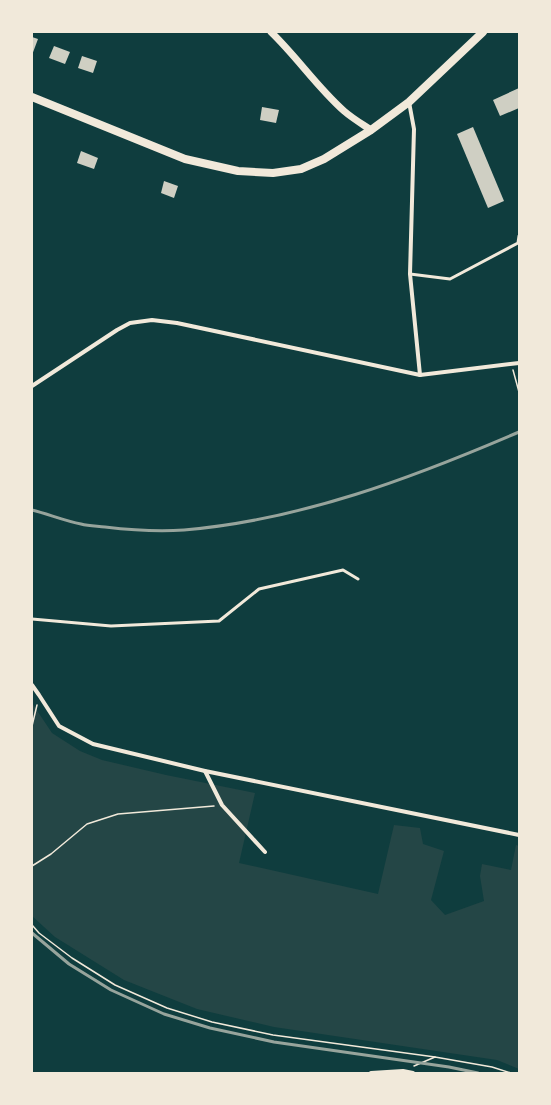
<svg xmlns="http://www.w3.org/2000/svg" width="551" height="1105" font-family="Ubuntu,sans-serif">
	<rect width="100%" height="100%" fill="#0f3d3e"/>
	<path fill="#244646" d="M 32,703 L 52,733 L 80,751 L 102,760 L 166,775 L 255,793 L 239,863 L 378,894 L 394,825 L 420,828 L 423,844 L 444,851 L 431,900 L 445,915 L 484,901 L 480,876 L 482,864 L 511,870 L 516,845 L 519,846 L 519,1069 L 497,1060 L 274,1027 L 197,1009 L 124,980 L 55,937 L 32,916 Z"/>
	<g fill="#cfcfc3">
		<path d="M 32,37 L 38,39 L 32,55 Z"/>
		<path d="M 54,46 L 70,52 L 65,64 L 49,58 Z"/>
		<path d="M 82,56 L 97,61 L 93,73 L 78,68 Z"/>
		<path d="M 519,88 L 519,108 L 500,116 L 493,100 Z"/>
		<path d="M 262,107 L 279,110 L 276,123 L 260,120 Z"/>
		<path d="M 473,127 L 504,201 L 488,208 L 457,134 Z"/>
		<path d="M 81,151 L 98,158 L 94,169 L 77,163 Z"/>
		<path d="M 164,181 L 178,186 L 174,198 L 161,193 Z"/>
	</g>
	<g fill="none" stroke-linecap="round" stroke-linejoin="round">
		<g stroke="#f1e9da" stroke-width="1.5">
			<path d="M 513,370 L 519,392"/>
			<path d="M 32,726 L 37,705"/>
			<path d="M 32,866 L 51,854 L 87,824 L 118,814 L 214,806"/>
			<path d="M 32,925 L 39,933 L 72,958 L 115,985 L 167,1008 L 212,1022 L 273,1035 L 435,1057"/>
			<path d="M 414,1066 L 435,1057 L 492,1067 L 511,1073"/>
		</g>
		<g stroke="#f1e9da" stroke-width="3">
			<path d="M 410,274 L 450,279 L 518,243 L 519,236"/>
			<path d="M 32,619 L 111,626 L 219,621 L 259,589 L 343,570 L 358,579"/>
		</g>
		<g stroke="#f1e9da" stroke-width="4">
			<path d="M 409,102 L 414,129 L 410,274 L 420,375"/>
			<path d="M 32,386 L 117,330 L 130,323 L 152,320 L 177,323 L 420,375 L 519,363"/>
			<path d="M 32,685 L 39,695 L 59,726 L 93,744 L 205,771 L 519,835"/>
			<path d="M 205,771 L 222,805 L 265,852"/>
			<path d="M 371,1073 L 403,1071 L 413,1073"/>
		</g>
		<path stroke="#f1e9da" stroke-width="7" d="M 271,32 C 297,57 317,87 344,111 C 352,118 362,124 371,130"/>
		<path stroke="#f1e9da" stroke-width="8" d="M 32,97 L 185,159 L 238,171 L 273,173 L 301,169 L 324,159 L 371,130 L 409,102 L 483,32"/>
		<g stroke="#97a49c" stroke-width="3">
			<path d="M 32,510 C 48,514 65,521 81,524 C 89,526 97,526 105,527 C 130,530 159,532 184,530 C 301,520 412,478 519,432"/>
			<path d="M 32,933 L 69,964 L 111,990 L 164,1014 L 210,1028 L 274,1042 L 449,1067 L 478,1073"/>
		</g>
	</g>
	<rect width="551" height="1105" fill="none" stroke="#f1e9da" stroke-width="66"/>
</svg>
